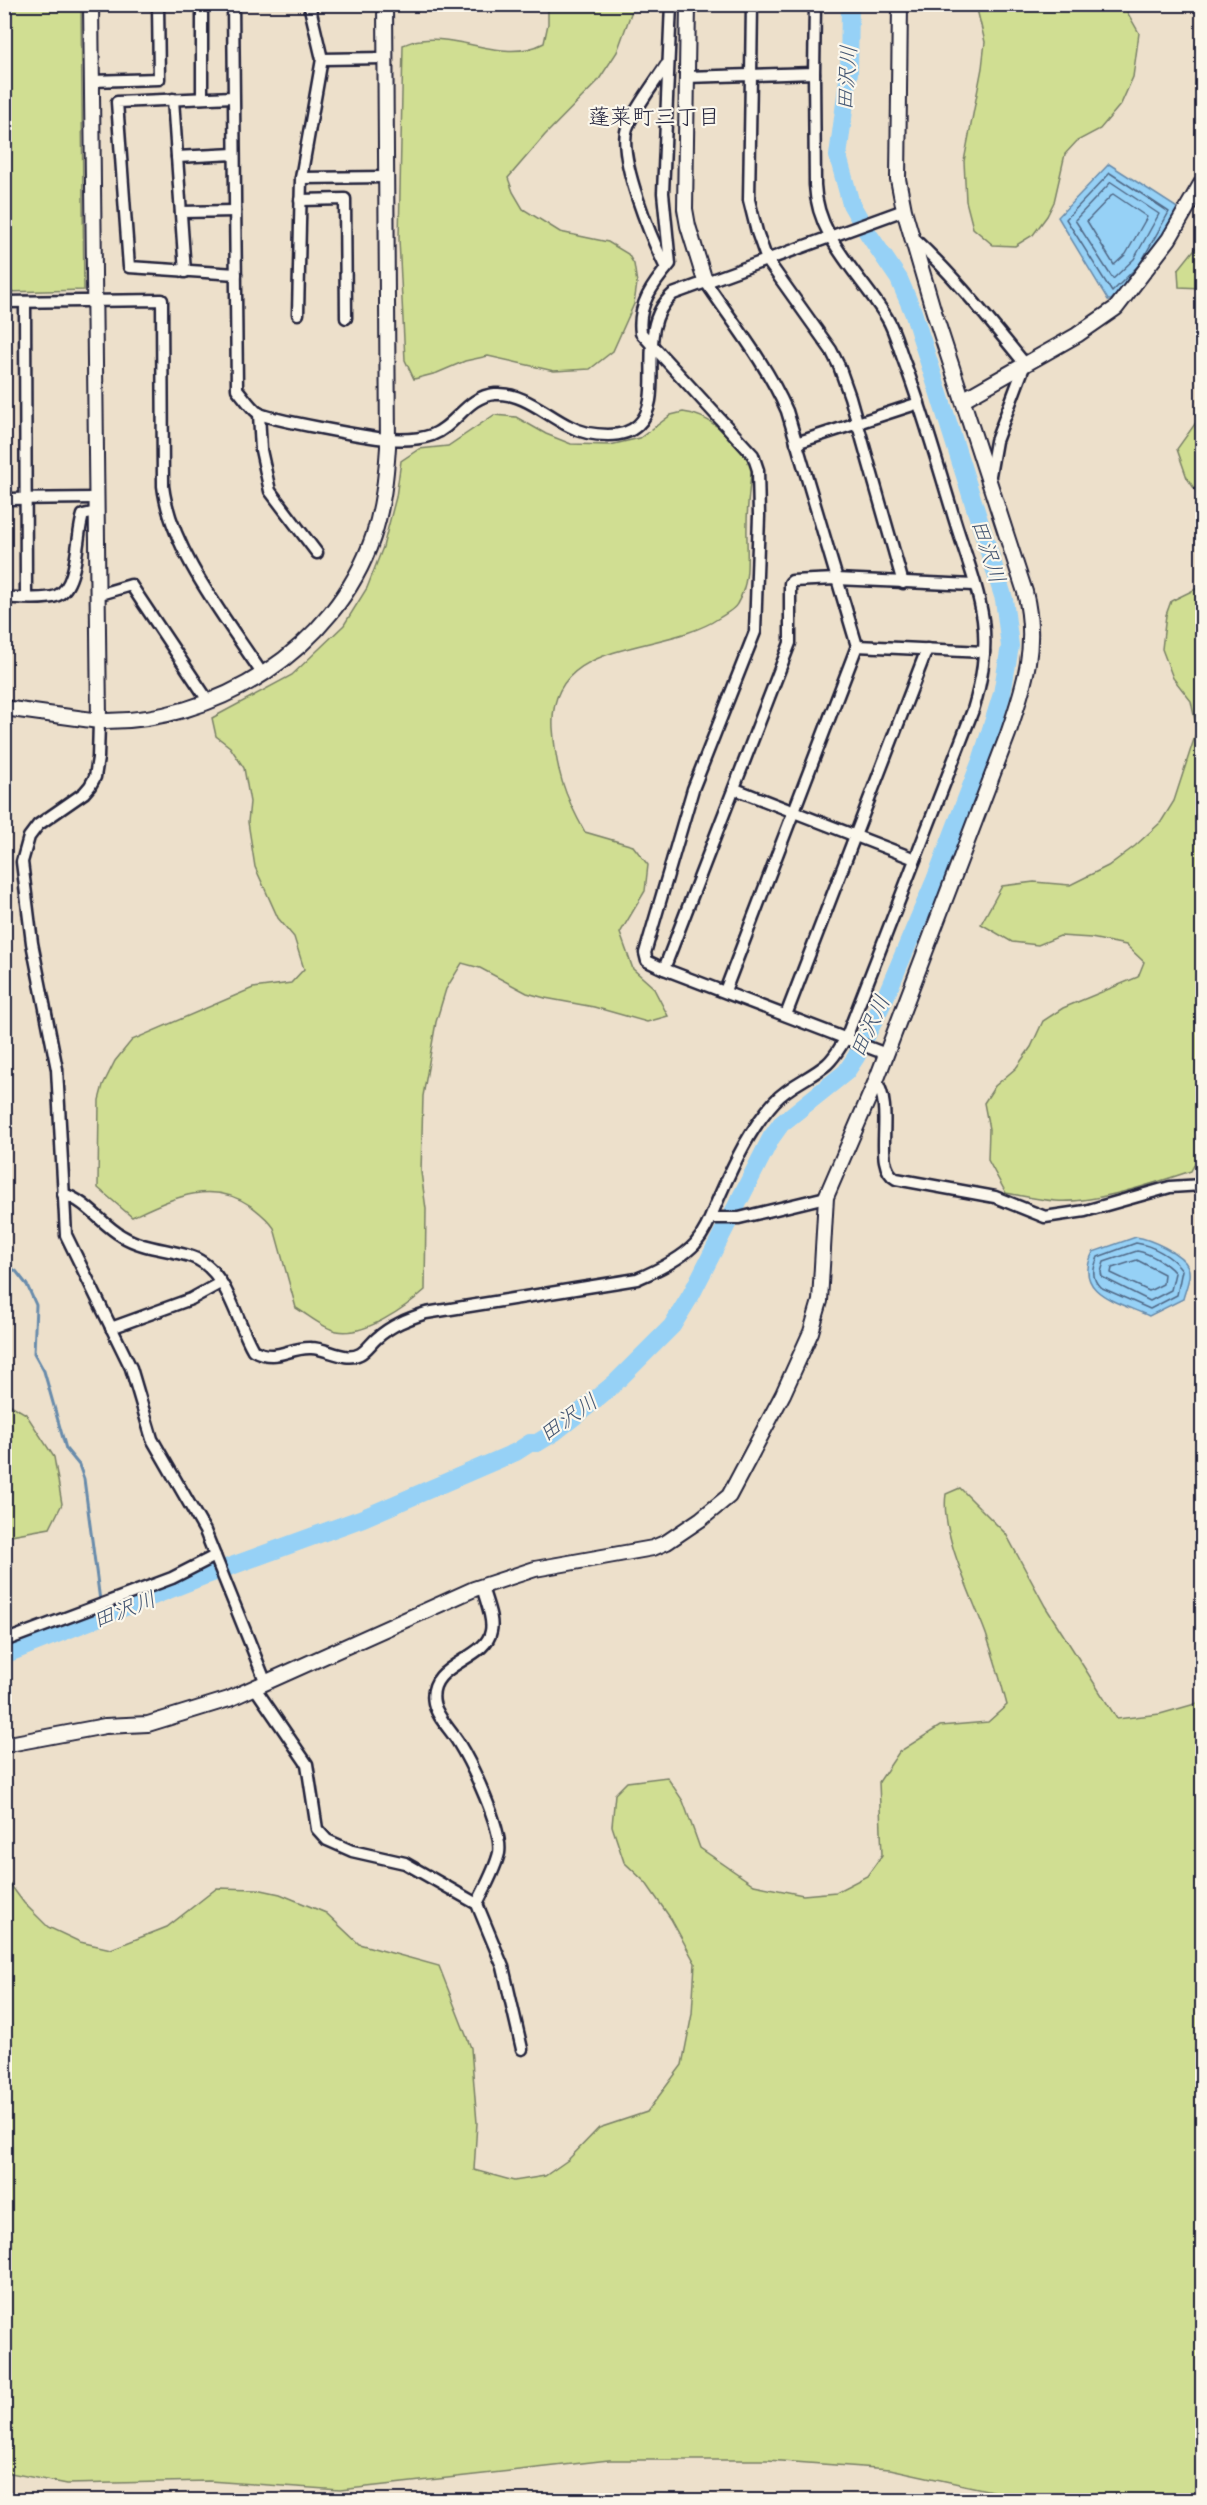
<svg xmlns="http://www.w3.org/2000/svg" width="1207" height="2505" font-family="Caveat,'Klee One',sans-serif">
	<rect width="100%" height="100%" fill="#ede0cb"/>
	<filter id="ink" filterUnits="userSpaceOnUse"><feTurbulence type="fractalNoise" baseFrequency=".0167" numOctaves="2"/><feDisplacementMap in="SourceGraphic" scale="12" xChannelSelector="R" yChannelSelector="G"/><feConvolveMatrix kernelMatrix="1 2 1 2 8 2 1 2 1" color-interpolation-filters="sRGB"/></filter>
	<g filter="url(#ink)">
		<g fill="#d0de92" stroke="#798066" stroke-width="1.5">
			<path d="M 4,5 L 81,5 L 84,290 L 5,292 Z"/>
			<path d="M 548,5 L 634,5 L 617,52 L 598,81 L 545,135 L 508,178 L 513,192 L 523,209 L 560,232 L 608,242 L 628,254 L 634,264 L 637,283 L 634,304 L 613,351 L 590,369 L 554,371 L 488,356 L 465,361 L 437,373 L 414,379 L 405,360 L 399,239 L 403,45 C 409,43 415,40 421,40 C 462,34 505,64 544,43 L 548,24 Z"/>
			<path d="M 976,5 L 1123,5 L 1139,33 L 1133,77 L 1121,104 L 1100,129 L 1077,141 L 1065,154 L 1054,202 L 1047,216 L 1033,235 L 1015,246 L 993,245 L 973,228 L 966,201 L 964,161 L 982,68 L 985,42 Z"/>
			<path d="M 1202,240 L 1202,288 L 1179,287 L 1178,270 Z"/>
			<path d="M 683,412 C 716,416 732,441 752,465 C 750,485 747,505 747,524 C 746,553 752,579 737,604 C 734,610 725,614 719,618 C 665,655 548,636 553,728 C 556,770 564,795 585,832 L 633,846 L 648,865 L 645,891 L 620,933 L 633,969 L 653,987 L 668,1016 L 647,1022 L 594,1007 L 545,998 L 527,993 L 480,968 L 462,963 L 446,989 L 436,1022 L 423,1096 L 421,1172 L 426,1209 L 425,1290 C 406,1307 364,1337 337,1331 C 324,1329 308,1315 296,1308 L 274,1228 C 267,1218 260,1213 251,1206 C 211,1178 171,1199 132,1217 L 98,1188 L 99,1100 L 103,1085 L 115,1061 L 132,1040 L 253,988 L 291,983 L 304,969 L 294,937 L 278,918 L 255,867 L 248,822 L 250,802 L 244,768 L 230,747 L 216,736 L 212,718 L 292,675 L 344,625 L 367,588 L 383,547 L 396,497 L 401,461 L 419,449 L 448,446 L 494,415 L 516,417 L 546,434 L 571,444 L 610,445 L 640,438 L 671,415 Z"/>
			<path d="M 1202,414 L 1202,500 L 1187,478 L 1177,449 Z"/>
			<path d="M 1202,586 L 1202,1150 L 1191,1171 C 1155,1183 1093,1204 1056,1201 C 1040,1200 1023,1196 1006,1193 L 988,1160 L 989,1129 L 984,1103 L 995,1086 L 1016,1068 L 1031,1047 L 1043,1021 L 1063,1008 L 1138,977 L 1144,962 L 1126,945 L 1091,938 L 1060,936 L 1038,945 L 1012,942 L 981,924 L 1002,886 L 1034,882 L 1070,885 L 1108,866 L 1135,846 L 1161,822 L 1174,801 L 1197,730 L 1191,701 L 1173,678 L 1162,649 L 1166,615 L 1171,601 Z"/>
			<path d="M 4,1401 L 26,1414 L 54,1457 L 62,1504 L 50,1528 L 5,1536 Z"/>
			<path d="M 960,1488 L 1006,1534 L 1045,1606 L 1117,1719 L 1160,1714 L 1202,1702 L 1202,2500 L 1033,2500 L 890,2469 L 767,2460 L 609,2460 L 340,2490 L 209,2481 L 67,2484 L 5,2472 L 4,2091 L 12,2081 L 11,2039 L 4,1998 L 5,1881 L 10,1884 L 24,1903 L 48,1927 L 80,1942 L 111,1949 L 167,1927 L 217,1888 L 257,1889 L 280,1894 L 326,1913 L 359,1944 L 439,1966 L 471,2048 L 477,2123 L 474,2170 L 514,2181 L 545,2176 L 568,2160 L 599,2128 L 647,2112 L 682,2065 L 692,2014 L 695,1963 L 671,1919 L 646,1883 L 624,1862 L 612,1826 L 615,1794 L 627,1782 L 667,1777 L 683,1801 L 700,1848 L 754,1885 L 803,1895 L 836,1892 L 867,1876 L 882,1855 L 879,1782 L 899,1752 L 940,1726 L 988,1722 L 1007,1705 C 1001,1682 994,1657 986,1634 C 972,1596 940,1533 946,1494 Z"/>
		</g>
		<g fill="#96d1f6" stroke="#688bab" stroke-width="1.5">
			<path d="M 1109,164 L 1179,209 L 1144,267 L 1111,300 L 1108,300 L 1058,217 Z"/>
			<path d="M 1136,1237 C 1150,1239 1182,1253 1188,1267 C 1192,1276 1185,1290 1183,1299 L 1149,1316 C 1119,1302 1072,1294 1093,1252 Z"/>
		</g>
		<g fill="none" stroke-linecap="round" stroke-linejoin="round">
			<g stroke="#506886" stroke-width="1.5">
				<path d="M 1110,173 L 1169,212 L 1140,264 L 1112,292 L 1066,219 Z"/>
				<path d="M 1111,182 L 1159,214 L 1134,259 L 1113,279 L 1075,220 Z"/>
				<path d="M 1113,194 L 1147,217 L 1126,254 L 1114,265 L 1087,221 Z"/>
				<path d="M 1136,1243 C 1152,1245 1173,1257 1182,1270 L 1177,1295 L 1150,1309 L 1100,1287 C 1091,1278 1093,1268 1098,1257 Z"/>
				<path d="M 1137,1251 C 1149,1253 1167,1263 1175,1273 L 1171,1290 L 1150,1301 L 1102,1277 L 1101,1272 L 1104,1262 Z"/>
				<path d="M 1137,1260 L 1164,1274 L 1163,1284 L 1149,1291 L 1111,1273 L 1112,1268 Z"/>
			</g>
			<path stroke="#688bab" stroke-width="3" d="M 4,1264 L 16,1271 L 27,1285 L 36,1305 L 34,1353 L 44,1371 L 66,1449 L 79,1465 L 84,1479 L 102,1616"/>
			<path stroke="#96d1f6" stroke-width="18" d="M 4,1655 L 204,1576 L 363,1518 L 516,1452 L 530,1443 L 537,1443 L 555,1432 L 584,1409 L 615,1383 L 672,1326 L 691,1295 L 771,1138 L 781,1124 L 846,1072 L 856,1057 L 885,998 L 935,880 L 982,758 L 1002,694 L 1010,646 L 1004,599 L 913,312 L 899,279 L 869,235 L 851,204 L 838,156 L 849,72 L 850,4"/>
			<g stroke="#22223b" stroke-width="15">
				<g id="minor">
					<path d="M 202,4 L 202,98"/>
					<path d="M 233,4 L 237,389 C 243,396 250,407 258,413 C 267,419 371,438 387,439 C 401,440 418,440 432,435 C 456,426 467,396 495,394 C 523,392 546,415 569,426 C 580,432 595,435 608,435 C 619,435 630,433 638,425 C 668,398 632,330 673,294 L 904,210"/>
					<path d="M 671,4 L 663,193 L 670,264 C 653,284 637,305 641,333 L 753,455 L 758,470 L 759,516 L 755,632 L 693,789 L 645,953 L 647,961 L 664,969 L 886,1054"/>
					<path d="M 752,4 L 751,75 L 814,73 L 815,4"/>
					<path d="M 322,59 L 385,58"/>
					<path d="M 686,77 L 751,75 L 749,200 L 757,232 L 767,260 L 831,350 L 839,366 L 850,397 L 903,583"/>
					<path d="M 91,81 L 159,79 L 158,4"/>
					<path d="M 233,97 L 117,102 L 129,267 L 236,274"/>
					<path d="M 173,99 L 185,272"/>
					<path d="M 177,157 L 234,154"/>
					<path d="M 301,178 L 386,177"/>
					<path d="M 300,200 L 345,199 L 346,318"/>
					<path d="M 181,212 L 235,211"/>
					<path d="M 912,237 C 954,275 989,320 1025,364 L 996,441 L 989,481"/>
					<path d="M 666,268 C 652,240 617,157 627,128 C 633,111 656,81 666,65"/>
					<path d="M 705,281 C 734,324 766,363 787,411 L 857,646 L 725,991"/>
					<path d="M 4,302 L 162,300 L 163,486 C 171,551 227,620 263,675"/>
					<path d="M 25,302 L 26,597"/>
					<path d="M 298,314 L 301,178 L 322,59 L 309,4"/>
					<path d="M 259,413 L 261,450 L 270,491 L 317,553"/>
					<path d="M 796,443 L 919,403"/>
					<path d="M 4,499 L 96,498"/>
					<path d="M 97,595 L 131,585 L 209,702"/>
					<path d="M 4,598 C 20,597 42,601 56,596 C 79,588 76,535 83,515 L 96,512"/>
					<path d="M 857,646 L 984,652"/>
					<path d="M 99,721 L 98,758 L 95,777 L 90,786 L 84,793 L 38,825 L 29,837 L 22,862 L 32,943 L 57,1069 L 66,1235 L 131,1368 L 152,1439 L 205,1531 L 266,1683"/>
					<path d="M 735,789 L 915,859"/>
					<path d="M 664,969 L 790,643 L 790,583 L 792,581 L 836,579 L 974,585"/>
					<path d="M 786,1015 L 927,649"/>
					<path d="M 876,1081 C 896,1111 871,1165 896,1179 L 995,1197 L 1045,1217 L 1085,1211 L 1170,1187 L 1202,1185"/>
					<path d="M 63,1194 C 87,1201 101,1224 122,1236 C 143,1249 169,1249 192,1257 C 227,1269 236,1321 253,1350 C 277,1363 288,1347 311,1348 C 327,1348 345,1362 360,1354 C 367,1350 371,1343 377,1338 C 392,1325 407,1319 426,1313 L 637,1279 C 656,1271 681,1259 695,1244 C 708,1229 712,1212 720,1195 C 734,1163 751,1127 775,1101 C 789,1085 811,1078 827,1064 C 835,1057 840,1047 846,1038 L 973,710 C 982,680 987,652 983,620 C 978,584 962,546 952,511 C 937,462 923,412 905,364 C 899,349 895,331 887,318 C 860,274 817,238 815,185 L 814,73"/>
					<path d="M 711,1218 L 739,1218 L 826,1197"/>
					<path d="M 111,1328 L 191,1299 L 220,1283"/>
					<path d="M 4,1641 L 172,1578 L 215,1556"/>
					<path d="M 255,1688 L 307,1764 L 317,1829 L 327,1840 L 352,1851 L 405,1863 L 477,1904 L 503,1967 L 522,2049"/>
					<path d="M 477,1904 C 484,1889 495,1870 499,1853 C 503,1829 471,1763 458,1742 C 450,1729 437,1717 434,1703 C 426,1663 486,1661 491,1631 C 494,1618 485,1600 482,1586"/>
				</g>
			</g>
			<g stroke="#22223b" stroke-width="18">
				<g id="tertiary">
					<path d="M 688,4 L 685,209 L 688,226 L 705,281"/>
					<path d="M 964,399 L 1077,335 L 1116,308 L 1169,239 L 1202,182"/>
					<path d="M 4,708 L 99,721 L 91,4"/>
					<path d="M 99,721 C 216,724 335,649 373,537 C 383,507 386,477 388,447 L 385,4"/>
					<path d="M 4,1745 L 105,1726 L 148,1724 L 229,1699 L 474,1589 L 535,1569 L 653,1548 L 667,1542 L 701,1519 L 729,1496 L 783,1394 L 811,1332 L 820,1301 L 826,1197 L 876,1081 L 1008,734 C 1025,684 1038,645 1025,592 L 933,309 L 904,210 L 898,179 L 900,4"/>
				</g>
			</g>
			<use href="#minor" stroke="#fbf7ec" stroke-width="10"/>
			<use href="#tertiary" stroke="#fbf7ec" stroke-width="14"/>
		</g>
	</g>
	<g text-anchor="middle" stroke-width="4.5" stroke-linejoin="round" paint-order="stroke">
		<g font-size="22" font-style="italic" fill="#455773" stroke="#fbf7ec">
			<text transform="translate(846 78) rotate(-86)" y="8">田沢川</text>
			<text transform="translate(989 551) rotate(72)" y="8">田沢川</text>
			<text transform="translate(869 1026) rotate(-65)" y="8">田沢川</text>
			<text transform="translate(568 1417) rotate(-35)" y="8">田沢川</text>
			<text transform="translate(124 1609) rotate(-21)" y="8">田沢川</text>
		</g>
		<g font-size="22" fill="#22223b" stroke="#fbf7ec">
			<text x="654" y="124">蓬莱町三丁目</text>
		</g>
	</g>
	<rect width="1207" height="2505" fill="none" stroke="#fbf7ec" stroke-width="24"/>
	<rect x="12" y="12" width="1183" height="2481" fill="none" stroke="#22223b" stroke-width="2" filter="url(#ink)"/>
</svg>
